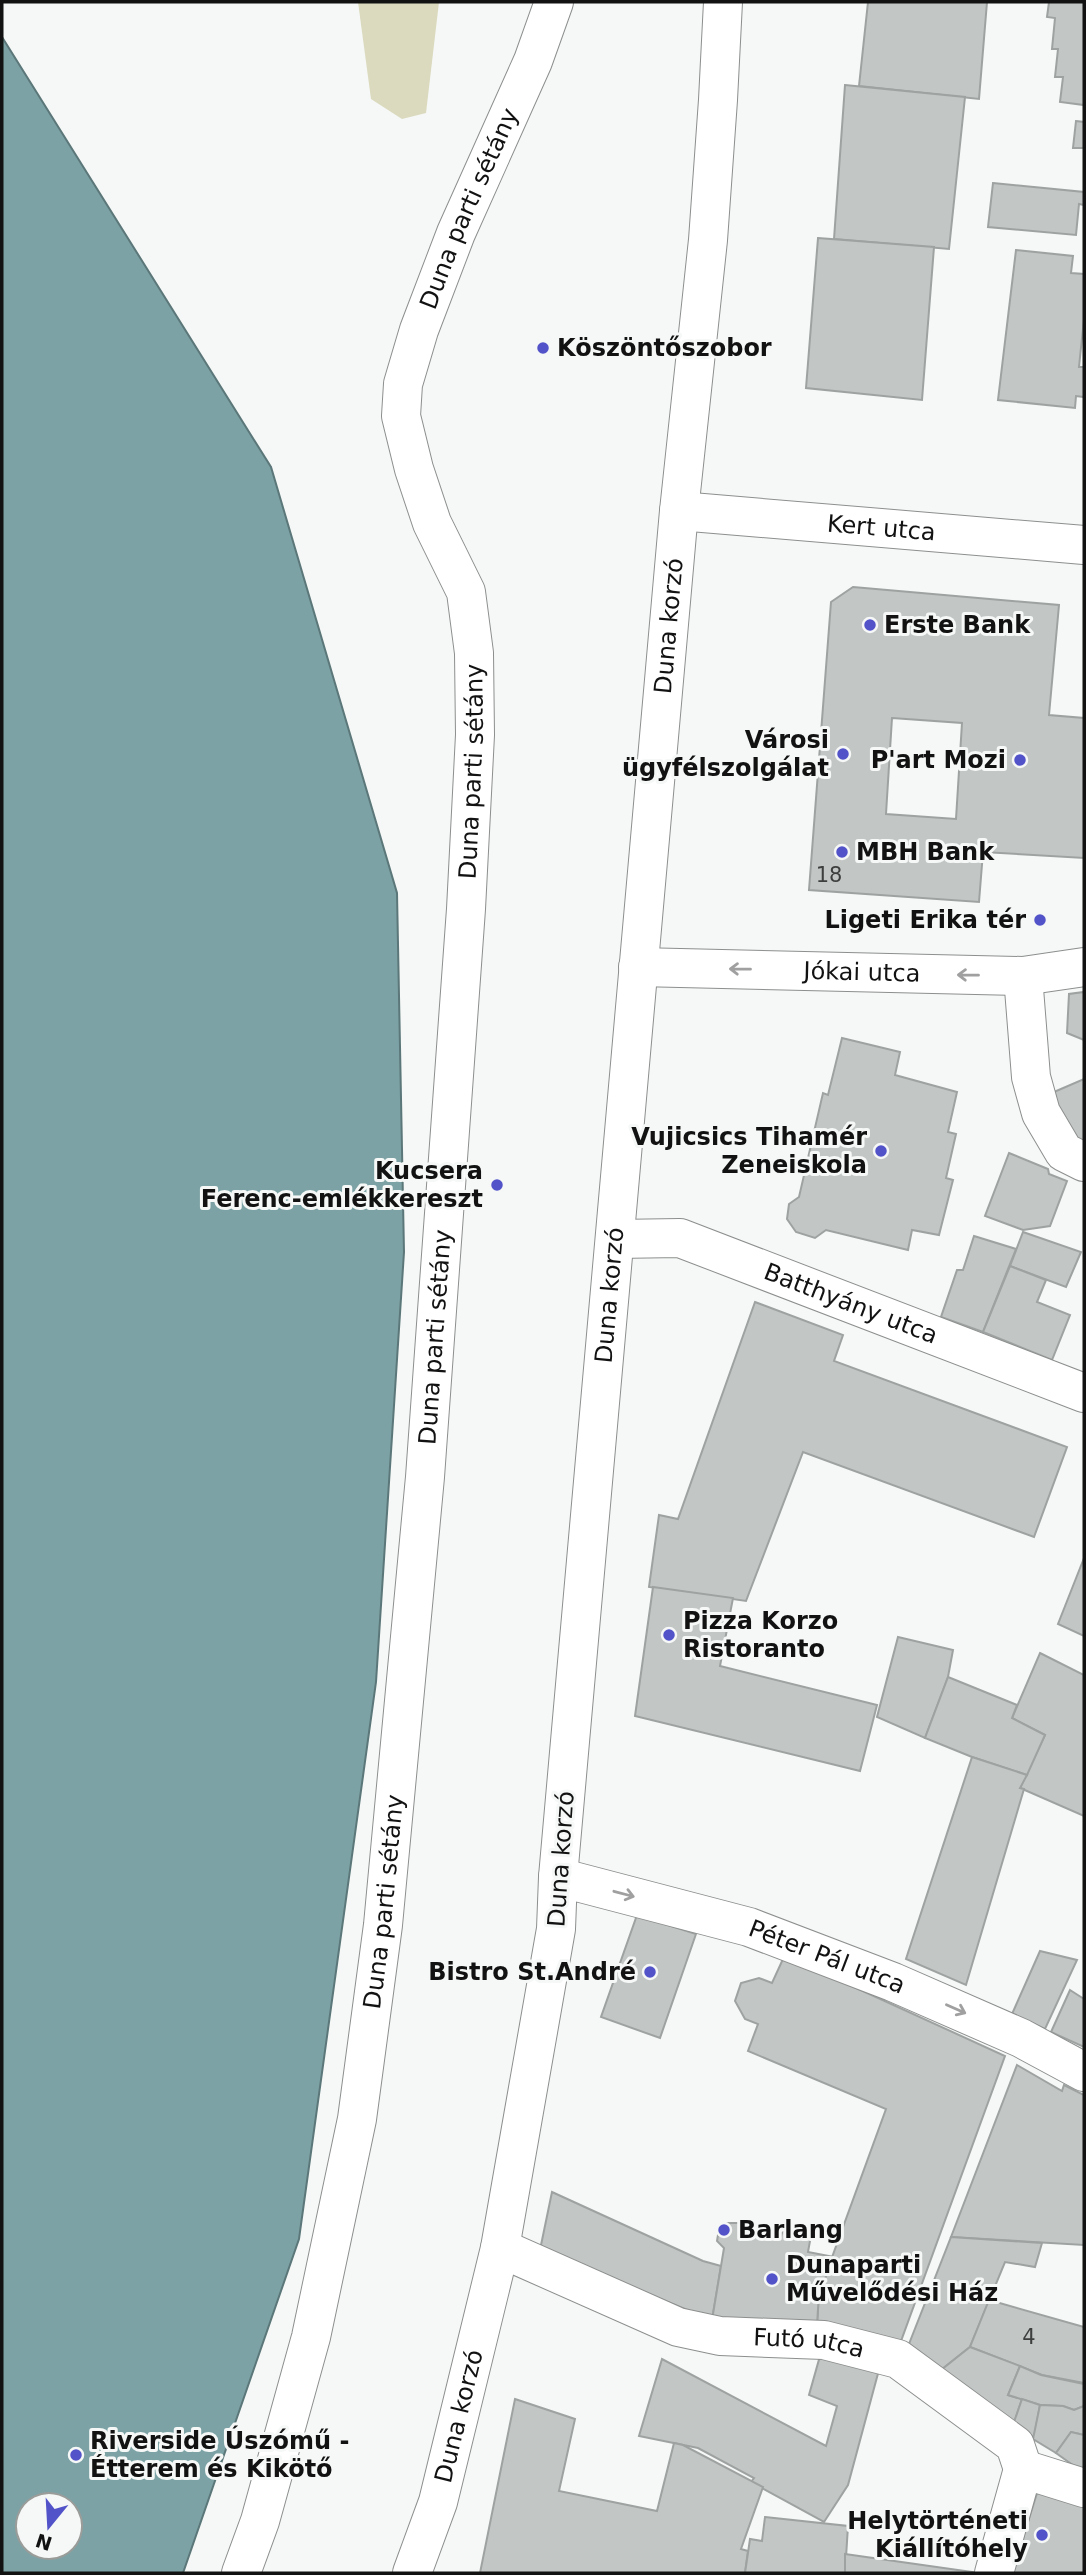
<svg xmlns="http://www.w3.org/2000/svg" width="1086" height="2575" font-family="'DejaVu Sans',sans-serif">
	<rect width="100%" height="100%" fill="#f5f8f6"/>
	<path fill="#dbdabe" d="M 358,2 L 439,2 L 426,113 L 402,119 L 371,99 Z"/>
	<path fill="#7ca2a5" stroke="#5c7779" stroke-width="2" fill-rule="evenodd" d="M 2,37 L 271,467 L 397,893 L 404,1252 L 376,1682 L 299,2239 L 183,2573 L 2,2573 ZM 28,2505 L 70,2505 L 70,2547 L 28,2547 Z"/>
	<g fill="#c2c6c5" stroke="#9ea3a1" stroke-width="2" fill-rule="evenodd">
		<path d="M 868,2 L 987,2 L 979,99 L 859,86 Z"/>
		<path d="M 1049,2 L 1084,2 L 1084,105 L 1060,102 L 1063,77 L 1055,77 L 1058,49 L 1052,49 L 1055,18 L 1047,17 Z"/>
		<path d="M 845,85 L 965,97 L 949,249 L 834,239 Z"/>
		<path d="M 1076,121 L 1084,122 L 1084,148 L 1073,148 Z"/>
		<path d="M 993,183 L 1084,192 L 1084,205 L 1079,204 L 1076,235 L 988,227 Z"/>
		<path d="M 818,238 L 934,247 L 922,400 L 806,388 Z"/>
		<path d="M 1016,250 L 1073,256 L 1071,273 L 1084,274 L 1084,319 L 1079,367 L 1084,367 L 1084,397 L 1076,396 L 1075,408 L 998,400 Z"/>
		<path d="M 853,587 L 1059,605 L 1049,715 L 1084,718 L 1084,858 L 983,852 L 979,902 L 809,890 L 831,602 ZM 892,718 L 962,723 L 956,819 L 886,814 Z"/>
		<path d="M 1084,992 L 1084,1040 L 1067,1033 L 1069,994 Z"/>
		<path d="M 842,1038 L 900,1052 L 895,1075 L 957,1092 L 948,1132 L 956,1134 L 946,1178 L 953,1180 L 939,1235 L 912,1230 L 908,1250 L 826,1230 L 815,1238 L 796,1232 L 787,1219 L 789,1204 L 799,1197 L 823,1093 L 828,1095 Z"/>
		<path d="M 1084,1079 L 1084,1147 L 1047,1095 Z"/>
		<path d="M 1009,1153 L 1048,1169 L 1049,1174 L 1067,1181 L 1050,1226 L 1023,1230 L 985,1216 Z"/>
		<path d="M 1023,1232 L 1081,1252 L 1066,1287 L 1010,1266 Z"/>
		<path d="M 974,1236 L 1016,1249 L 983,1332 L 941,1317 L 957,1270 L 963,1270 Z"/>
		<path d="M 1010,1266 L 1046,1280 L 1037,1302 L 1070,1315 L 1052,1360 L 983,1332 Z"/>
		<path d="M 755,1302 L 843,1335 L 834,1361 L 1067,1447 L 1034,1537 L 803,1452 L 746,1601 L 649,1587 L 659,1515 L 678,1519 Z"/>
		<path d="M 1084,1558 L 1084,1636 L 1058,1624 Z"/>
		<path d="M 653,1587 L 733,1598 L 720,1666 L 877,1705 L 860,1771 L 635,1716 Z"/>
		<path d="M 898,1637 L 953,1650 L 948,1677 L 925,1738 L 877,1717 Z"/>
		<path d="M 1040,1653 L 1084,1675 L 1084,1816 L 1020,1788 L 1045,1735 L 1012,1718 Z"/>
		<path d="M 948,1677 L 1017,1705 L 1012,1718 L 1045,1735 L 1027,1775 L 972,1757 L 925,1738 Z"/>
		<path d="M 972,1757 L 1027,1775 L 1020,1788 L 1024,1789 L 966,1985 L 906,1959 Z"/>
		<path d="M 637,1915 L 696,1934 L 660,2038 L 601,2017 Z"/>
		<path d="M 1040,1951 L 1077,1960 L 1045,2029 L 1012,2014 Z"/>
		<path d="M 783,1959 L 819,1971 L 1005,2056 L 901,2341 L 817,2325 L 819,2293 L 886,2109 L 748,2051 L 758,2024 L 745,2019 L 735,2001 L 741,1983 L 759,1978 L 772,1983 Z"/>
		<path d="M 1070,1990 L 1084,1999 L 1084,2047 L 1051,2032 Z"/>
		<path d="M 1017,2065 L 1062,2091 L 1064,2085 L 1084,2095 L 1084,2245 L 951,2237 Z"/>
		<path d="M 552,2192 L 703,2261 L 721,2266 L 712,2320 L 540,2250 Z"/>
		<path d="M 727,2223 L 740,2223 L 745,2231 L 781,2236 L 782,2233 L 791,2228 L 802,2230 L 810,2241 L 808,2252 L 834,2257 L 819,2293 L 817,2325 L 712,2320 L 724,2248 L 717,2241 L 719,2229 Z"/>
		<path d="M 951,2237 L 1042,2243 L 1035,2267 L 1005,2262 L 970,2347 L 941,2370 L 907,2349 Z"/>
		<path d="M 989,2300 L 1084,2327 L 1084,2383 L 1042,2375 L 970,2347 Z"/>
		<path d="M 970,2347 L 1020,2366 L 1008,2395 L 1022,2399 L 1012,2429 L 941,2370 Z"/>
		<path d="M 820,2356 L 880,2366 L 848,2485 L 824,2522 L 751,2482 L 754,2478 L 698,2448 L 639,2436 L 662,2359 L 826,2446 L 837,2406 L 809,2395 Z"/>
		<path d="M 1020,2366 L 1041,2375 L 1084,2384 L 1084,2406 L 1074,2410 L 1063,2406 L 1040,2405 L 1008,2395 Z"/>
		<path d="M 515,2399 L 575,2419 L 559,2491 L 657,2511 L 674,2443 L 683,2445 L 763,2487 L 741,2549 L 748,2551 L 745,2573 L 480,2573 Z"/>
		<path d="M 1022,2399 L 1040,2405 L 1034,2437 L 1013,2425 Z"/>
		<path d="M 1040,2405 L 1063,2406 L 1074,2410 L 1084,2406 L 1084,2435 L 1071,2432 L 1056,2453 L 1033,2439 Z"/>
		<path d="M 1071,2432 L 1084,2435 L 1084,2473 L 1056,2453 Z"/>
		<path d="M 1038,2490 L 1084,2498 L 1084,2573 L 1012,2573 Z"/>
		<path d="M 765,2517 L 848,2526 L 845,2573 L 745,2573 L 750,2539 L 762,2541 Z"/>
		<path d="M 845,2554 L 979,2573 L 981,2573 L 845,2573 Z"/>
	</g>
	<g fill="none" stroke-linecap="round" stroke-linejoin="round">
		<g stroke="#8c8f8d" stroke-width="40">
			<g id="street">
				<path id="s1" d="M 679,511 L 1084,545"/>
				<path id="s2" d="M 638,967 L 1023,976 L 1084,967"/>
				<path d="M 1023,976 L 1031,1077 L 1041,1113 L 1064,1152 L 1084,1162"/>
				<path id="s3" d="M 615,1239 L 680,1238 L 1084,1393"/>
				<path id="s4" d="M 500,2248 L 678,2327 L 720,2336 L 824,2340 L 898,2359 L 1015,2445 L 1023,2469"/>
				<path d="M 1023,2469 L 1084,2488"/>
				<path id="s5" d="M 241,2573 L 260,2521 L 311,2337 L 357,2119 L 383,1925 L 425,1477 L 466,909 L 475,735 L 474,653 L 466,592 L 432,523 L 414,469 L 401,416 L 403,384 L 419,330 L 456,233 L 533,61 L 554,2"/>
				<path id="s6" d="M 412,2573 L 438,2502 L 500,2248 L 556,1929 L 558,1877 L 749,1927 L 893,1982 L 1021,2038 L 1084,2072"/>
				<path d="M 994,2573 L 1023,2469"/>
			</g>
		</g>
		<g stroke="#8c8f8d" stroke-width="40">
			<g id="secondary">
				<path id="s7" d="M 558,1877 L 679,511 L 708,240 L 718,100 L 723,2"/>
			</g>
		</g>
		<use href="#street" stroke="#fff" stroke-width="38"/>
		<use href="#secondary" stroke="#fff" stroke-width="38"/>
	</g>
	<defs><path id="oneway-shaft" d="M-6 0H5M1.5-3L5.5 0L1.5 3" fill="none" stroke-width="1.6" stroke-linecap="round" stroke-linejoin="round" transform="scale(1.75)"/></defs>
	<g stroke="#a0a0a0">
		<use href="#oneway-shaft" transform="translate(740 969) rotate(-179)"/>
		<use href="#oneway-shaft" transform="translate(968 975) rotate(-179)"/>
		<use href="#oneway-shaft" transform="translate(624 1894) rotate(15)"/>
		<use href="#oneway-shaft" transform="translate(956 2009) rotate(24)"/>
	</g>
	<g fill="#5252c9" stroke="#f5f8f6" stroke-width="2.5">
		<circle cx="543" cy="348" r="7"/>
		<circle cx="870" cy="625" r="7"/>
		<circle cx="843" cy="754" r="7"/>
		<circle cx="1020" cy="760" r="7"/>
		<circle cx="842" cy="852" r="7"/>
		<circle cx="1040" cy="920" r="7"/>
		<circle cx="881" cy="1151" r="7"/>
		<circle cx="497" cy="1185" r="7"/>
		<circle cx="669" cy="1635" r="7"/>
		<circle cx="650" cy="1972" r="7"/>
		<circle cx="724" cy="2230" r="7"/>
		<circle cx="772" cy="2279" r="7"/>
		<circle cx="76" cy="2455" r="7"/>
		<circle cx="1042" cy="2535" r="7"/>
	</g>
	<g text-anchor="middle" stroke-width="6" stroke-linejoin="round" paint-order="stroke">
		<g font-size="21" fill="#3d3f3e">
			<text x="829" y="882">18</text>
			<text x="1029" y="2344">4</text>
		</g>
		<g font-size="24" fill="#111211" stroke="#f5f8f6">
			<text dy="8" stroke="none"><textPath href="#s5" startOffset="2410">Duna parti sétány</textPath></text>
			<text dy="8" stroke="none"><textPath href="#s1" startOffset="203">Kert utca</textPath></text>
			<text dy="8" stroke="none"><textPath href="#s7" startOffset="1256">Duna korzó</textPath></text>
			<text dy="8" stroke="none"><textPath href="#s5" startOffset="1822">Duna parti sétány</textPath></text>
			<text dy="8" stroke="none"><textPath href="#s2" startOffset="224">Jókai utca</textPath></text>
			<text dy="8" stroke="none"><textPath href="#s7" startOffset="584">Duna korzó</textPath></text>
			<text dy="8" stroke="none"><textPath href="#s3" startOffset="248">Batthyány utca</textPath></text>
			<text dy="8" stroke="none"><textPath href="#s5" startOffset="1255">Duna parti sétány</textPath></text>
			<text transform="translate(561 1859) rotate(-86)" y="8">Duna korzó</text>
			<text dy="8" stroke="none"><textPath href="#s5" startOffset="688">Duna parti sétány</textPath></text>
			<text dy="8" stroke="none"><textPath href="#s6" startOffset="994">Péter Pál utca</textPath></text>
			<text dy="8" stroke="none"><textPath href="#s4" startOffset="327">Futó utca</textPath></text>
			<text dy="8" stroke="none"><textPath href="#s6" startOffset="164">Duna korzó</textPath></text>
		</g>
		<g font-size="24" font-weight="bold" fill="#111211" stroke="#f5f8f6" text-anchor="start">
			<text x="557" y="356">Köszöntőszobor</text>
			<text x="884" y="633">Erste Bank</text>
			<text x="829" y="748" text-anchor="end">Városi<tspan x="829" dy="28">ügyfélszolgálat</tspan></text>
			<text x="1006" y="768" text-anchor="end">P'art Mozi</text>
			<text x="856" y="860">MBH Bank</text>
			<text x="1026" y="928" text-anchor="end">Ligeti Erika tér</text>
			<text x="867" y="1145" text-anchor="end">Vujicsics Tihamér<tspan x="867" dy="28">Zeneiskola</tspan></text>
			<text x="483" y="1179" text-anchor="end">Kucsera<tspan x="483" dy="28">Ferenc-emlékkereszt</tspan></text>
			<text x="683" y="1629">Pizza Korzo<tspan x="683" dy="28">Ristoranto</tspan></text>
			<text x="636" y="1980" text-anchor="end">Bistro St.André</text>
			<text x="738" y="2238">Barlang</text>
			<text x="786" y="2273">Dunaparti<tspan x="786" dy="28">Művelődési Ház</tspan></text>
			<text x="90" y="2449">Riverside Úszómű -<tspan x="90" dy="28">Étterem és Kikötő</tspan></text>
			<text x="1028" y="2529" text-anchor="end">Helytörténeti<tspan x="1028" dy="28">Kiállítóhely</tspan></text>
		</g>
	</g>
	<rect width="1086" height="2575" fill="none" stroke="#111211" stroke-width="7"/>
	<g transform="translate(49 2526) rotate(198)"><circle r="33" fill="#f5f8f6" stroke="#9a9c9a" stroke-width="2"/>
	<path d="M0-5L12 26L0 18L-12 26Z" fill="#5252c9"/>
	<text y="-10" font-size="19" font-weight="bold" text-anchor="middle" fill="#111211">N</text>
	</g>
</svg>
